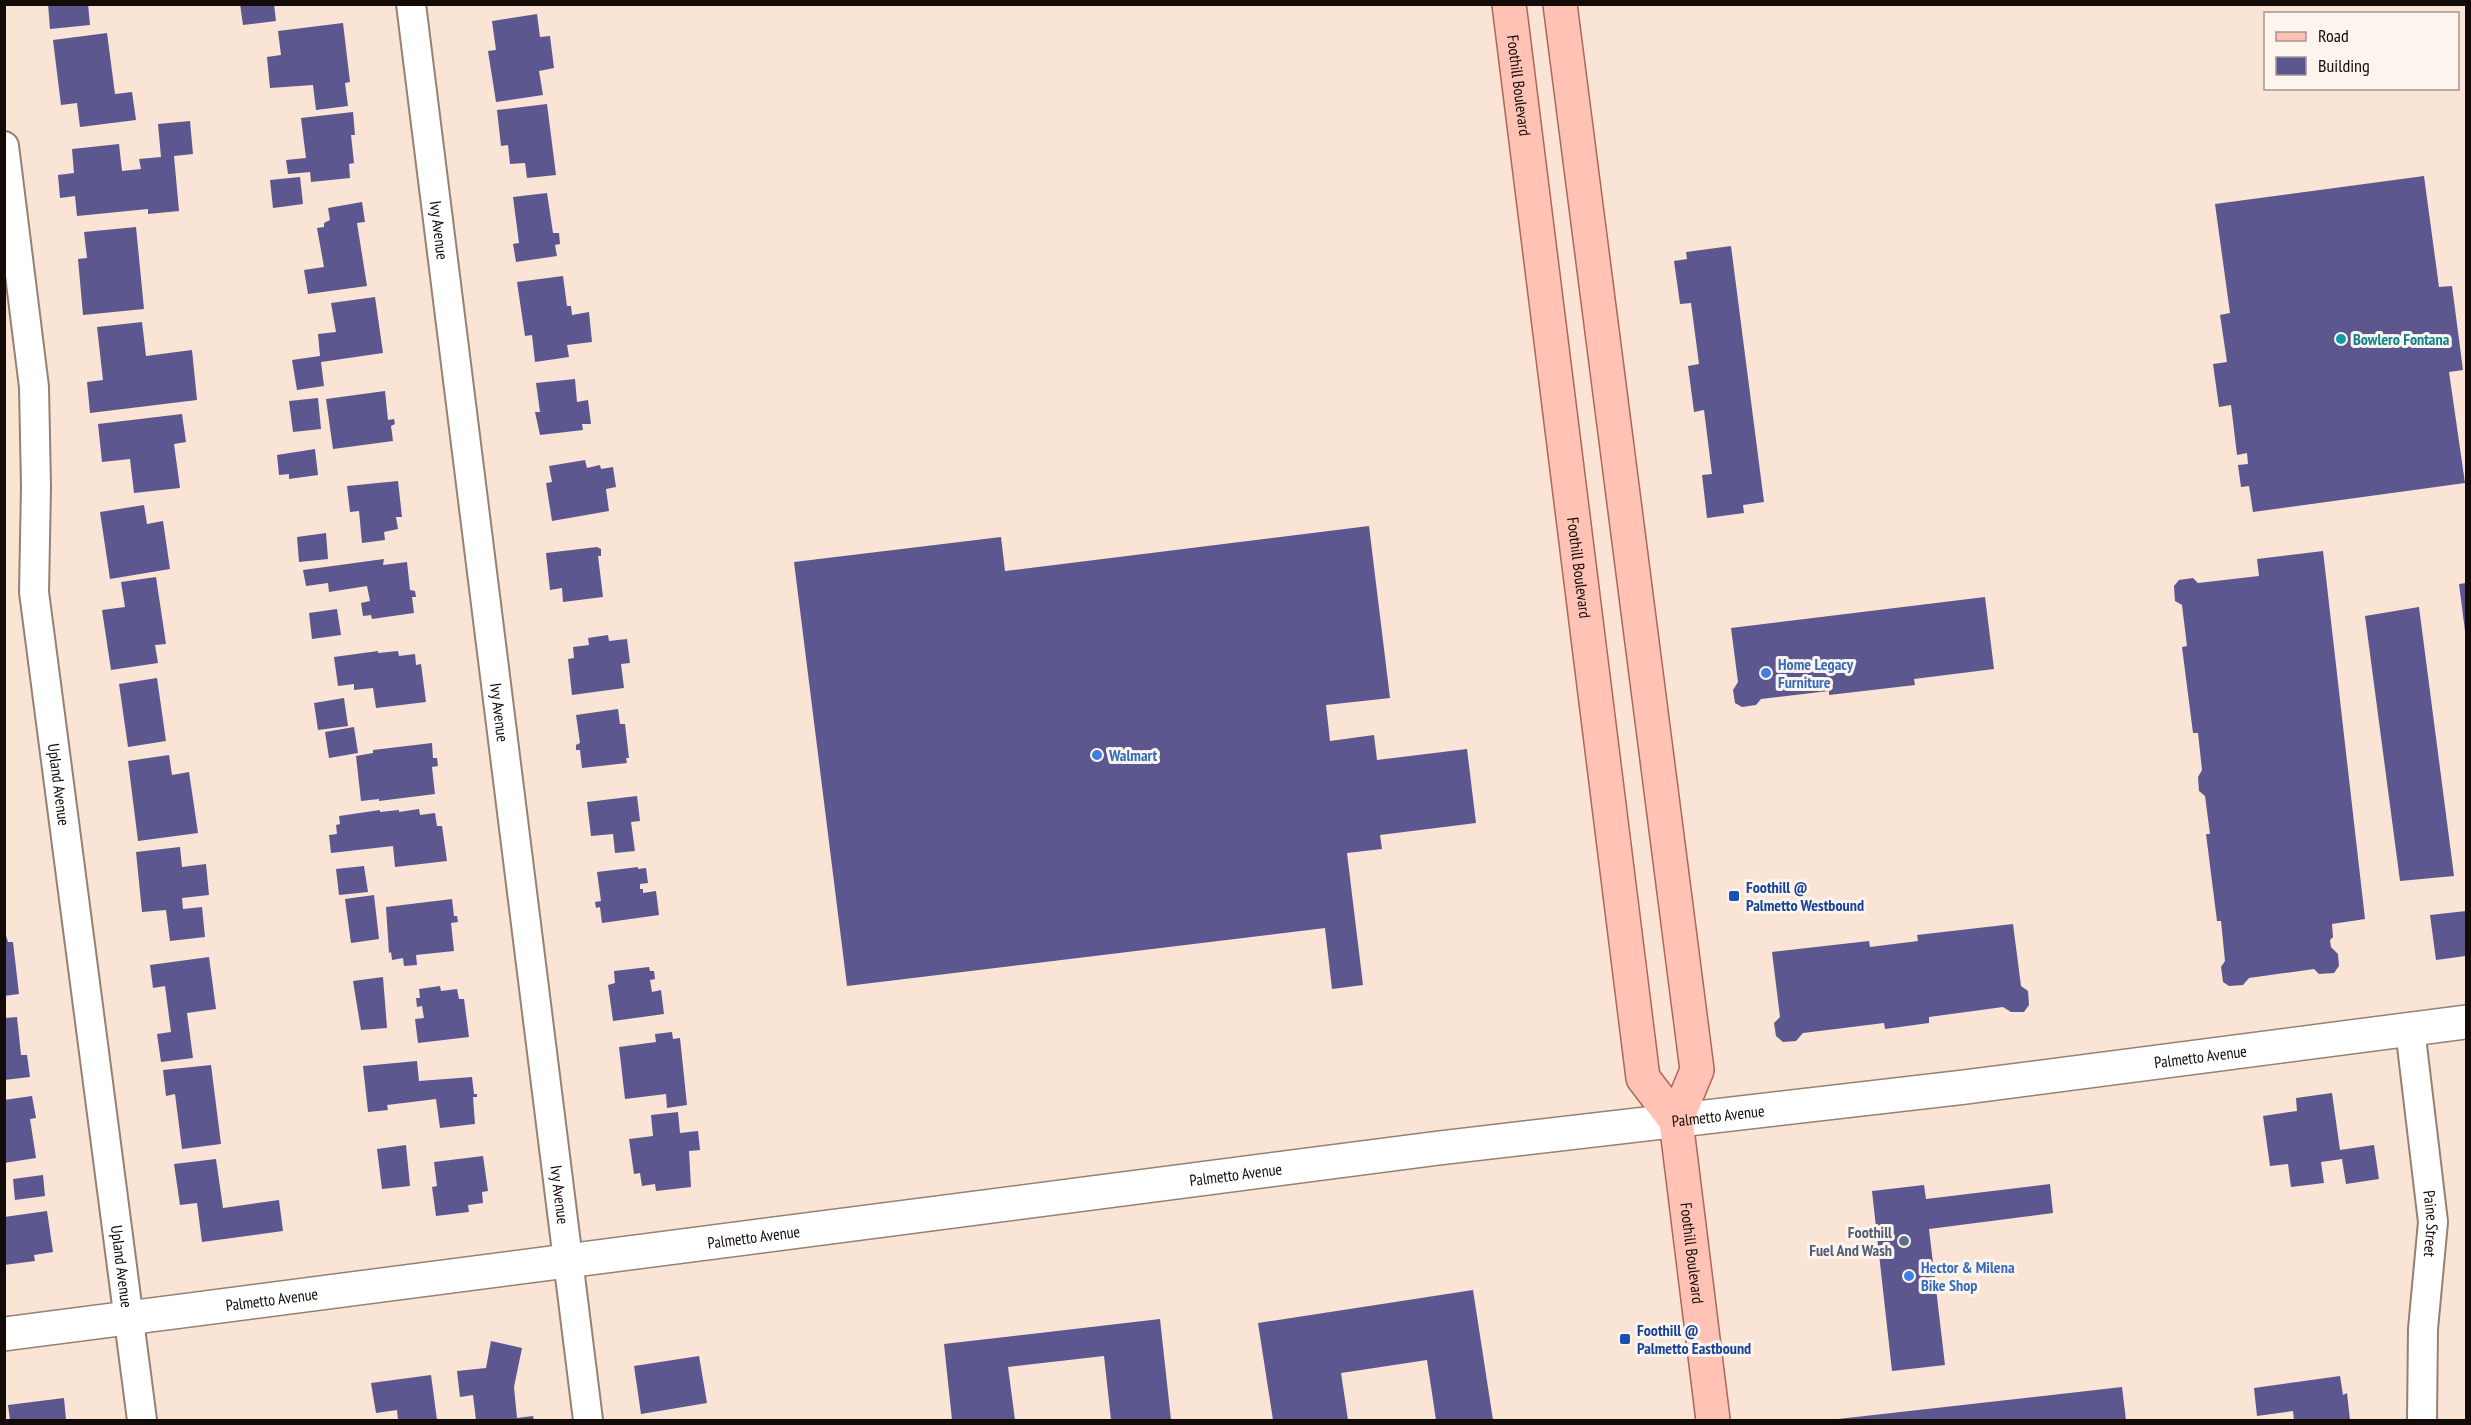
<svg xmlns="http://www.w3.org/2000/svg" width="2471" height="1425" font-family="'PT Sans Narrow',sans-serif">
	<rect width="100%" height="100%" fill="#fae4d5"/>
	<g fill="#5d578f">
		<path d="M 48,4 L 88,4 L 90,25 L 50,29 Z"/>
		<path d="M 240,4 L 274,4 L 276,21 L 243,25 Z"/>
		<path d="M 537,14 L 540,37 L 550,36 L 554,68 L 539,71 L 543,95 L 496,102 L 488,51 L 496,50 L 492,21 Z"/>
		<path d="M 343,23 L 350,82 L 345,83 L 348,106 L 316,110 L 313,85 L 270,88 L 267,57 L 281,55 L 278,31 Z"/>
		<path d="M 107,33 L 115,94 L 132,92 L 136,120 L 80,127 L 77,103 L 61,105 L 53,40 Z"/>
		<path d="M 547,104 L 556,175 L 527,178 L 525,163 L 510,164 L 508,145 L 501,146 L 497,110 Z"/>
		<path d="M 353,112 L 355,135 L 351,135 L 354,163 L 349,164 L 350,178 L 311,182 L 310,172 L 288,174 L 286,160 L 306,158 L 301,118 Z"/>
		<path d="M 190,121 L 193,154 L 174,156 L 179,211 L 148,214 L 148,209 L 77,216 L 75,196 L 60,198 L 58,175 L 74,173 L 72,149 L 119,144 L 122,171 L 141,169 L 139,159 L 161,157 L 158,124 Z"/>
		<path d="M 2424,176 L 2439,287 L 2452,286 L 2463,370 L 2449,372 L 2465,483 L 2253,512 L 2249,486 L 2241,487 L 2238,465 L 2248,464 L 2247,453 L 2237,455 L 2231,405 L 2219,407 L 2213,364 L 2227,362 L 2220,315 L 2230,313 L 2215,204 Z"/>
		<path d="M 300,177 L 303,204 L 273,208 L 270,180 Z"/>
		<path d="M 547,193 L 553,233 L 559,233 L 560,244 L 555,245 L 557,256 L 516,262 L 513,244 L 519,243 L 513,197 Z"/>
		<path d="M 362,202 L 365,222 L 357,223 L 367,286 L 308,294 L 304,270 L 324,267 L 317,228 L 324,227 L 324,223 L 330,220 L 328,208 Z"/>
		<path d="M 136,227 L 144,309 L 83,315 L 78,259 L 87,258 L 84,232 Z"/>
		<path d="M 1731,246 L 1764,502 L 1743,505 L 1744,513 L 1707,518 L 1702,475 L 1712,474 L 1704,410 L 1694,412 L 1688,366 L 1699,364 L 1691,303 L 1680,304 L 1674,261 L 1687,259 L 1686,252 Z"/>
		<path d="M 563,276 L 567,306 L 571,306 L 572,315 L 589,312 L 592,342 L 567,345 L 569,357 L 535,362 L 532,335 L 525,336 L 517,282 Z"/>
		<path d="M 375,297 L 383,353 L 321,362 L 324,386 L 297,390 L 292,360 L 320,356 L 318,334 L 336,332 L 331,303 Z"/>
		<path d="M 142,322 L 146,356 L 192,350 L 197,400 L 90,413 L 87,382 L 103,380 L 97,327 Z"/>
		<path d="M 575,379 L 577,402 L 588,400 L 591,424 L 582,424 L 583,430 L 540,435 L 535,412 L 540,412 L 536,383 Z"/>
		<path d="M 385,391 L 388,420 L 394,419 L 395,424 L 391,426 L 393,441 L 333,449 L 326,399 Z"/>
		<path d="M 318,398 L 321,429 L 293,432 L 289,401 Z"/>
		<path d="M 182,414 L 186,442 L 174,444 L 180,488 L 134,493 L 130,459 L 102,462 L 98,424 Z"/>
		<path d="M 315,449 L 318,475 L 289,479 L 289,474 L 279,475 L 277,455 Z"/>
		<path d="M 585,460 L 587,468 L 600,465 L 601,469 L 613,467 L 616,487 L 606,489 L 609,511 L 552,521 L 546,483 L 552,482 L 549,466 Z"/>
		<path d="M 398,481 L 402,517 L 396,517 L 398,529 L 384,532 L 385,540 L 362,543 L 359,511 L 350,512 L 347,486 Z"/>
		<path d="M 144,505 L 147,524 L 163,521 L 170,569 L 110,579 L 100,512 Z"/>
		<path d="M 1369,526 L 1390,698 L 1326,705 L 1330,741 L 1374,735 L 1377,760 L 1467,749 L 1476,823 L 1380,835 L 1382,849 L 1347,853 L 1363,985 L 1332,989 L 1325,928 L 847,986 L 794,562 L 1001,537 L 1005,571 Z"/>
		<path d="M 326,533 L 328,559 L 299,562 L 297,537 Z"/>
		<path d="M 597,547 L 601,549 L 601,556 L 598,556 L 603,597 L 563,602 L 562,588 L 550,590 L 546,553 Z"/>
		<path d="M 2323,551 L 2365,919 L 2332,924 L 2333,937 L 2330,940 L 2331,947 L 2338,954 L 2339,966 L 2334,973 L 2319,974 L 2314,969 L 2249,978 L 2243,985 L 2229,986 L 2223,982 L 2221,967 L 2225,961 L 2221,921 L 2217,921 L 2206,834 L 2210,834 L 2205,796 L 2199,791 L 2198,777 L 2202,770 L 2198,733 L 2193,733 L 2182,647 L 2187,646 L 2182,605 L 2175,601 L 2174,586 L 2179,580 L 2193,578 L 2198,583 L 2259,576 L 2257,559 Z"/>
		<path d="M 384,559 L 383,565 L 407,562 L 410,590 L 415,591 L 416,597 L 412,597 L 414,613 L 372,619 L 371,615 L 363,616 L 361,603 L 370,601 L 367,586 L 329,592 L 328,583 L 306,586 L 303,570 Z"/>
		<path d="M 156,577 L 166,644 L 155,645 L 158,663 L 111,670 L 102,610 L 125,607 L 121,582 Z"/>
		<path d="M 2466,583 L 2466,631 L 2465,631 L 2459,584 Z"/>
		<path d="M 1985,597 L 1994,669 L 1914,679 L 1915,685 L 1829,695 L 1829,691 L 1761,699 L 1756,705 L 1742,707 L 1735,703 L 1733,690 L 1738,682 L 1731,628 Z"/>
		<path d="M 2419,607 L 2454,876 L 2400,881 L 2365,616 Z"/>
		<path d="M 337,609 L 341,635 L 312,639 L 309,613 Z"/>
		<path d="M 608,635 L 609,641 L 627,639 L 630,663 L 621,664 L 624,688 L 572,695 L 568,659 L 574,658 L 573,647 L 589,645 L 588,638 Z"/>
		<path d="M 378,651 L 378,653 L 398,651 L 399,656 L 415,654 L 416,665 L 421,664 L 426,702 L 376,708 L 373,688 L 354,690 L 354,684 L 338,686 L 334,657 Z"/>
		<path d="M 157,678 L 166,741 L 128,747 L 119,684 Z"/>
		<path d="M 344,698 L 348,726 L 318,730 L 314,703 Z"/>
		<path d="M 618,709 L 620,724 L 625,724 L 629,758 L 626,758 L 627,763 L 582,768 L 580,750 L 576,750 L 576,745 L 580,743 L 576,715 Z"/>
		<path d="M 354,727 L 358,753 L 329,758 L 325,732 Z"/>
		<path d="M 432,743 L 433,758 L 437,758 L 438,766 L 432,767 L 435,794 L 379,801 L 379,799 L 361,801 L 356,756 L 373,753 L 373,750 Z"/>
		<path d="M 169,755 L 172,775 L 189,772 L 198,833 L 138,841 L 128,761 Z"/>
		<path d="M 637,796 L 640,821 L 631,822 L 635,851 L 615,853 L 613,834 L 591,836 L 587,802 Z"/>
		<path d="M 419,809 L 420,815 L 435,813 L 437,826 L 442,826 L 447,861 L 395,867 L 393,846 L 331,853 L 329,835 L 337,834 L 336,825 L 340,824 L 339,816 L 380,810 L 380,812 L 399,810 L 399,812 Z"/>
		<path d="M 180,847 L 182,867 L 206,864 L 209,895 L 182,898 L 183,909 L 202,907 L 205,937 L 170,941 L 166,910 L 142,912 L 136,852 Z"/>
		<path d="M 364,866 L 368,892 L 339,895 L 336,869 Z"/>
		<path d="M 638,867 L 638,869 L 646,868 L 648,883 L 640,884 L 640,889 L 643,889 L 643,893 L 656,891 L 659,915 L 602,923 L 600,907 L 596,908 L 595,902 L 601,901 L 597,872 Z"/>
		<path d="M 374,895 L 379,939 L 351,943 L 345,899 Z"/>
		<path d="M 452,899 L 454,916 L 457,916 L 458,922 L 451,923 L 454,951 L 416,955 L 417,965 L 404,966 L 403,958 L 392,960 L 391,952 L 389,953 L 386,907 Z"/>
		<path d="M 2466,911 L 2466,956 L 2436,960 L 2430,915 Z"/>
		<path d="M 2013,924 L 2021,986 L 2028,991 L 2029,1005 L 2024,1012 L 2011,1012 L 2003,1007 L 1929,1017 L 1929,1023 L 1885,1029 L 1884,1023 L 1803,1033 L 1796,1041 L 1783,1042 L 1776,1036 L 1774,1023 L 1780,1017 L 1772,952 L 1869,941 L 1870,947 L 1918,941 L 1917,935 Z"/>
		<path d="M 4,929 L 8,942 L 13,942 L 19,994 L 4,996 Z"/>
		<path d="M 209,957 L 216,1009 L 187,1013 L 193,1058 L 161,1062 L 157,1034 L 171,1032 L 165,986 L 153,988 L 150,965 Z"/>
		<path d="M 649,967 L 650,971 L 654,971 L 655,979 L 650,980 L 652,992 L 661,990 L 664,1014 L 613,1021 L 608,985 L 615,983 L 614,971 Z"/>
		<path d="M 383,977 L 387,1028 L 361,1030 L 353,981 Z"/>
		<path d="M 440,986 L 441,991 L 457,989 L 459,999 L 464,999 L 469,1037 L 418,1043 L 415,1019 L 424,1018 L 422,1006 L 417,1007 L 416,998 L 420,998 L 419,989 Z"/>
		<path d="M 17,1017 L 21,1055 L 27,1055 L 30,1077 L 4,1080 L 4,1018 Z"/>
		<path d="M 672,1032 L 673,1039 L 680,1038 L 687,1105 L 667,1108 L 666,1094 L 625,1099 L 619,1047 L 656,1042 L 655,1034 Z"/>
		<path d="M 417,1061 L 419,1081 L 472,1077 L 474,1094 L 477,1094 L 477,1097 L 473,1097 L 475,1124 L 440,1128 L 436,1099 L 387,1105 L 388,1110 L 368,1112 L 363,1066 Z"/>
		<path d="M 211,1065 L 221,1144 L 182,1149 L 175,1094 L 166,1096 L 163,1070 Z"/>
		<path d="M 2332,1093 L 2340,1150 L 2374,1145 L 2379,1179 L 2346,1184 L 2342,1159 L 2321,1162 L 2324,1183 L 2291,1187 L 2288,1164 L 2270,1166 L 2263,1116 L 2297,1111 L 2296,1098 Z"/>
		<path d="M 32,1096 L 36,1118 L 30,1119 L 36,1158 L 4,1163 L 4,1100 Z"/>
		<path d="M 678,1112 L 680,1133 L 698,1131 L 700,1150 L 689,1151 L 691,1187 L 656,1191 L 655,1184 L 642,1186 L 640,1173 L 634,1174 L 629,1139 L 653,1136 L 651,1115 Z"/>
		<path d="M 406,1145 L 410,1186 L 382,1189 L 377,1149 Z"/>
		<path d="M 483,1156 L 488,1191 L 482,1192 L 483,1203 L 468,1205 L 469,1212 L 436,1216 L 432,1187 L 437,1186 L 434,1162 Z"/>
		<path d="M 216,1159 L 223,1208 L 279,1200 L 283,1231 L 202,1242 L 197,1203 L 180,1205 L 174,1164 Z"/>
		<path d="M 43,1175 L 45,1196 L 15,1200 L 13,1179 Z"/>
		<path d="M 2050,1184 L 2053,1213 L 1929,1229 L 1945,1365 L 1892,1371 L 1872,1191 L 1924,1185 L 1926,1199 Z"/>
		<path d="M 47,1211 L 53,1252 L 34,1255 L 35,1261 L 4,1265 L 4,1217 Z"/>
		<path d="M 1473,1290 L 1493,1420 L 1436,1420 L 1427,1360 L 1341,1373 L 1348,1420 L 1273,1420 L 1258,1323 Z"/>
		<path d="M 1160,1319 L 1171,1420 L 1111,1420 L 1104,1356 L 1008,1367 L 1015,1420 L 952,1420 L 944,1344 Z"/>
		<path d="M 491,1341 L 522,1348 L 514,1387 L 517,1418 L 533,1416 L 534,1420 L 476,1420 L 473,1395 L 460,1397 L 457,1371 L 486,1368 Z"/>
		<path d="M 699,1356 L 707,1403 L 641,1414 L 634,1366 Z"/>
		<path d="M 431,1375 L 437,1420 L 398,1420 L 397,1410 L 376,1413 L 371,1383 Z"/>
		<path d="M 2340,1376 L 2343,1395 L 2347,1393 L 2350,1420 L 2294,1420 L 2293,1411 L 2257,1416 L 2254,1388 Z"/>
		<path d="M 2122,1387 L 2126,1420 L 1838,1420 L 1838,1419 Z"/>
		<path d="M 64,1398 L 66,1420 L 10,1420 L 8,1405 Z"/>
	</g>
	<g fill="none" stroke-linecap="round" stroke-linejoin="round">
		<g stroke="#958173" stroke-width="32">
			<g id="street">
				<path id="s1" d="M 411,4 L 588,1420"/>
				<path id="s2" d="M 4,146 L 34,387 L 36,487 L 34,592 L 142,1420"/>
				<path id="s3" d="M 2410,1029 L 2433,1222 L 2423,1329 L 2422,1420"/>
			</g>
		</g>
		<g stroke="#958173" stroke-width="36">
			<g id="secondary">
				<path id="s4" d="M 4,1334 L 1439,1148 L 1965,1087 L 2466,1022"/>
			</g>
		</g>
		<g stroke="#ac6757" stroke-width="36">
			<g id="primary">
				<path id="s5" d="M 1509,4 L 1643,1078 L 1676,1121"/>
				<path id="s6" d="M 1560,4 L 1697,1070 L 1676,1121 L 1713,1420"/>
			</g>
		</g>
		<use href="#street" stroke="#fff" stroke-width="28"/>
		<use href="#secondary" stroke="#fff" stroke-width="33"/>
		<use href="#primary" stroke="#ffc2b4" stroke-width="33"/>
	</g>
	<circle fill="#0f9aa8" stroke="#fdf4ee" stroke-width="2" cx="2341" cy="339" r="6"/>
	<g fill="#3f7fe0" stroke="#fdf4ee" stroke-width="2">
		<circle cx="1766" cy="673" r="6"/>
		<circle cx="1097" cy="755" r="6"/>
		<circle cx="1909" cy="1276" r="6"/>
	</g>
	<g fill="#1a4fb4" stroke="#fdf4ee" stroke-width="2">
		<rect x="1728" y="890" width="12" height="12" rx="3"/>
		<rect x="1619" y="1333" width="12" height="12" rx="3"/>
	</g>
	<circle fill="#5c6f8a" stroke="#fdf4ee" stroke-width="2" cx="1904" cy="1241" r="6"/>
	<g text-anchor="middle" stroke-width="6" stroke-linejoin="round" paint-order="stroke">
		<g font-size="16" fill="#120b07" stroke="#fdf4ee">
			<text dy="6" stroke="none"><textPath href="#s5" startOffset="82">Foothill Boulevard</textPath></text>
			<text dy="6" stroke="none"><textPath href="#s1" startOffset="228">Ivy Avenue</textPath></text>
			<text dy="6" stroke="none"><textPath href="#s5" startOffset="568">Foothill Boulevard</textPath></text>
			<text dy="6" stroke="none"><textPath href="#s1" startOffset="714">Ivy Avenue</textPath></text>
			<text dy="6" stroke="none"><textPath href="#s2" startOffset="642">Upland Avenue</textPath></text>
			<text dy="6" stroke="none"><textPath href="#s4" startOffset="2214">Palmetto Avenue</textPath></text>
			<text dy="6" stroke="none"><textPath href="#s4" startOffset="1728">Palmetto Avenue</textPath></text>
			<text dy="6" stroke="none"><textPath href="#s4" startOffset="1242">Palmetto Avenue</textPath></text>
			<text dy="6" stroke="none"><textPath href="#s1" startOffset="1200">Ivy Avenue</textPath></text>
			<text dy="6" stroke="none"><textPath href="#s3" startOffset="196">Paine Street</textPath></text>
			<text dy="6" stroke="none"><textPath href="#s4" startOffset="756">Palmetto Avenue</textPath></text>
			<text dy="6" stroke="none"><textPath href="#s6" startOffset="1263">Foothill Boulevard</textPath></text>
			<text dy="6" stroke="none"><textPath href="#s2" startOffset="1128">Upland Avenue</textPath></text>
			<text dy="6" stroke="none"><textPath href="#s4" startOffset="270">Palmetto Avenue</textPath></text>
		</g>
		<g font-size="16" font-weight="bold" fill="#0d838f" stroke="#fdf4ee" text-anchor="start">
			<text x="2353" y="345">Bowlero Fontana</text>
		</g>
		<g font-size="16" font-weight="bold" fill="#366cbe" stroke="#fdf4ee" text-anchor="start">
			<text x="1778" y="670">Home Legacy<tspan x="1778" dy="18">Furniture</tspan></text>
			<text x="1109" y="761">Walmart</text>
			<text x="1921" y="1273">Hector &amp; Milena<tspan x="1921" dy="18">Bike Shop</tspan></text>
		</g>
		<g font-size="16" font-weight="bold" fill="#164399" stroke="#fdf4ee" text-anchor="start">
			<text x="1746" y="893">Foothill @<tspan x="1746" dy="18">Palmetto Westbound</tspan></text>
			<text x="1637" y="1336">Foothill @<tspan x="1637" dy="18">Palmetto Eastbound</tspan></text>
		</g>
		<g font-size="16" font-weight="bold" fill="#4e5e75" stroke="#fdf4ee" text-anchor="end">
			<text x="1892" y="1238">Foothill<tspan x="1892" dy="18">Fuel And Wash</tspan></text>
		</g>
	</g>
	<rect width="2471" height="1425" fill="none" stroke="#120b07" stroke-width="12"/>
	<rect x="2264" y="12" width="195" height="78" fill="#fdf4ee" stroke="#9f9792" stroke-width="1.5"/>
	<rect x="2276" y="32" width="30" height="9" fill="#ffc2b4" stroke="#9f9792" stroke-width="1.5"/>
	<text x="2318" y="42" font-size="18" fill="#120b07">Road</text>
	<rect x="2276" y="57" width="30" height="18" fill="#5d578f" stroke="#9f9792" stroke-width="1.5"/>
	<text x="2318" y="72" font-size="18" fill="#120b07">Building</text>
</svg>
